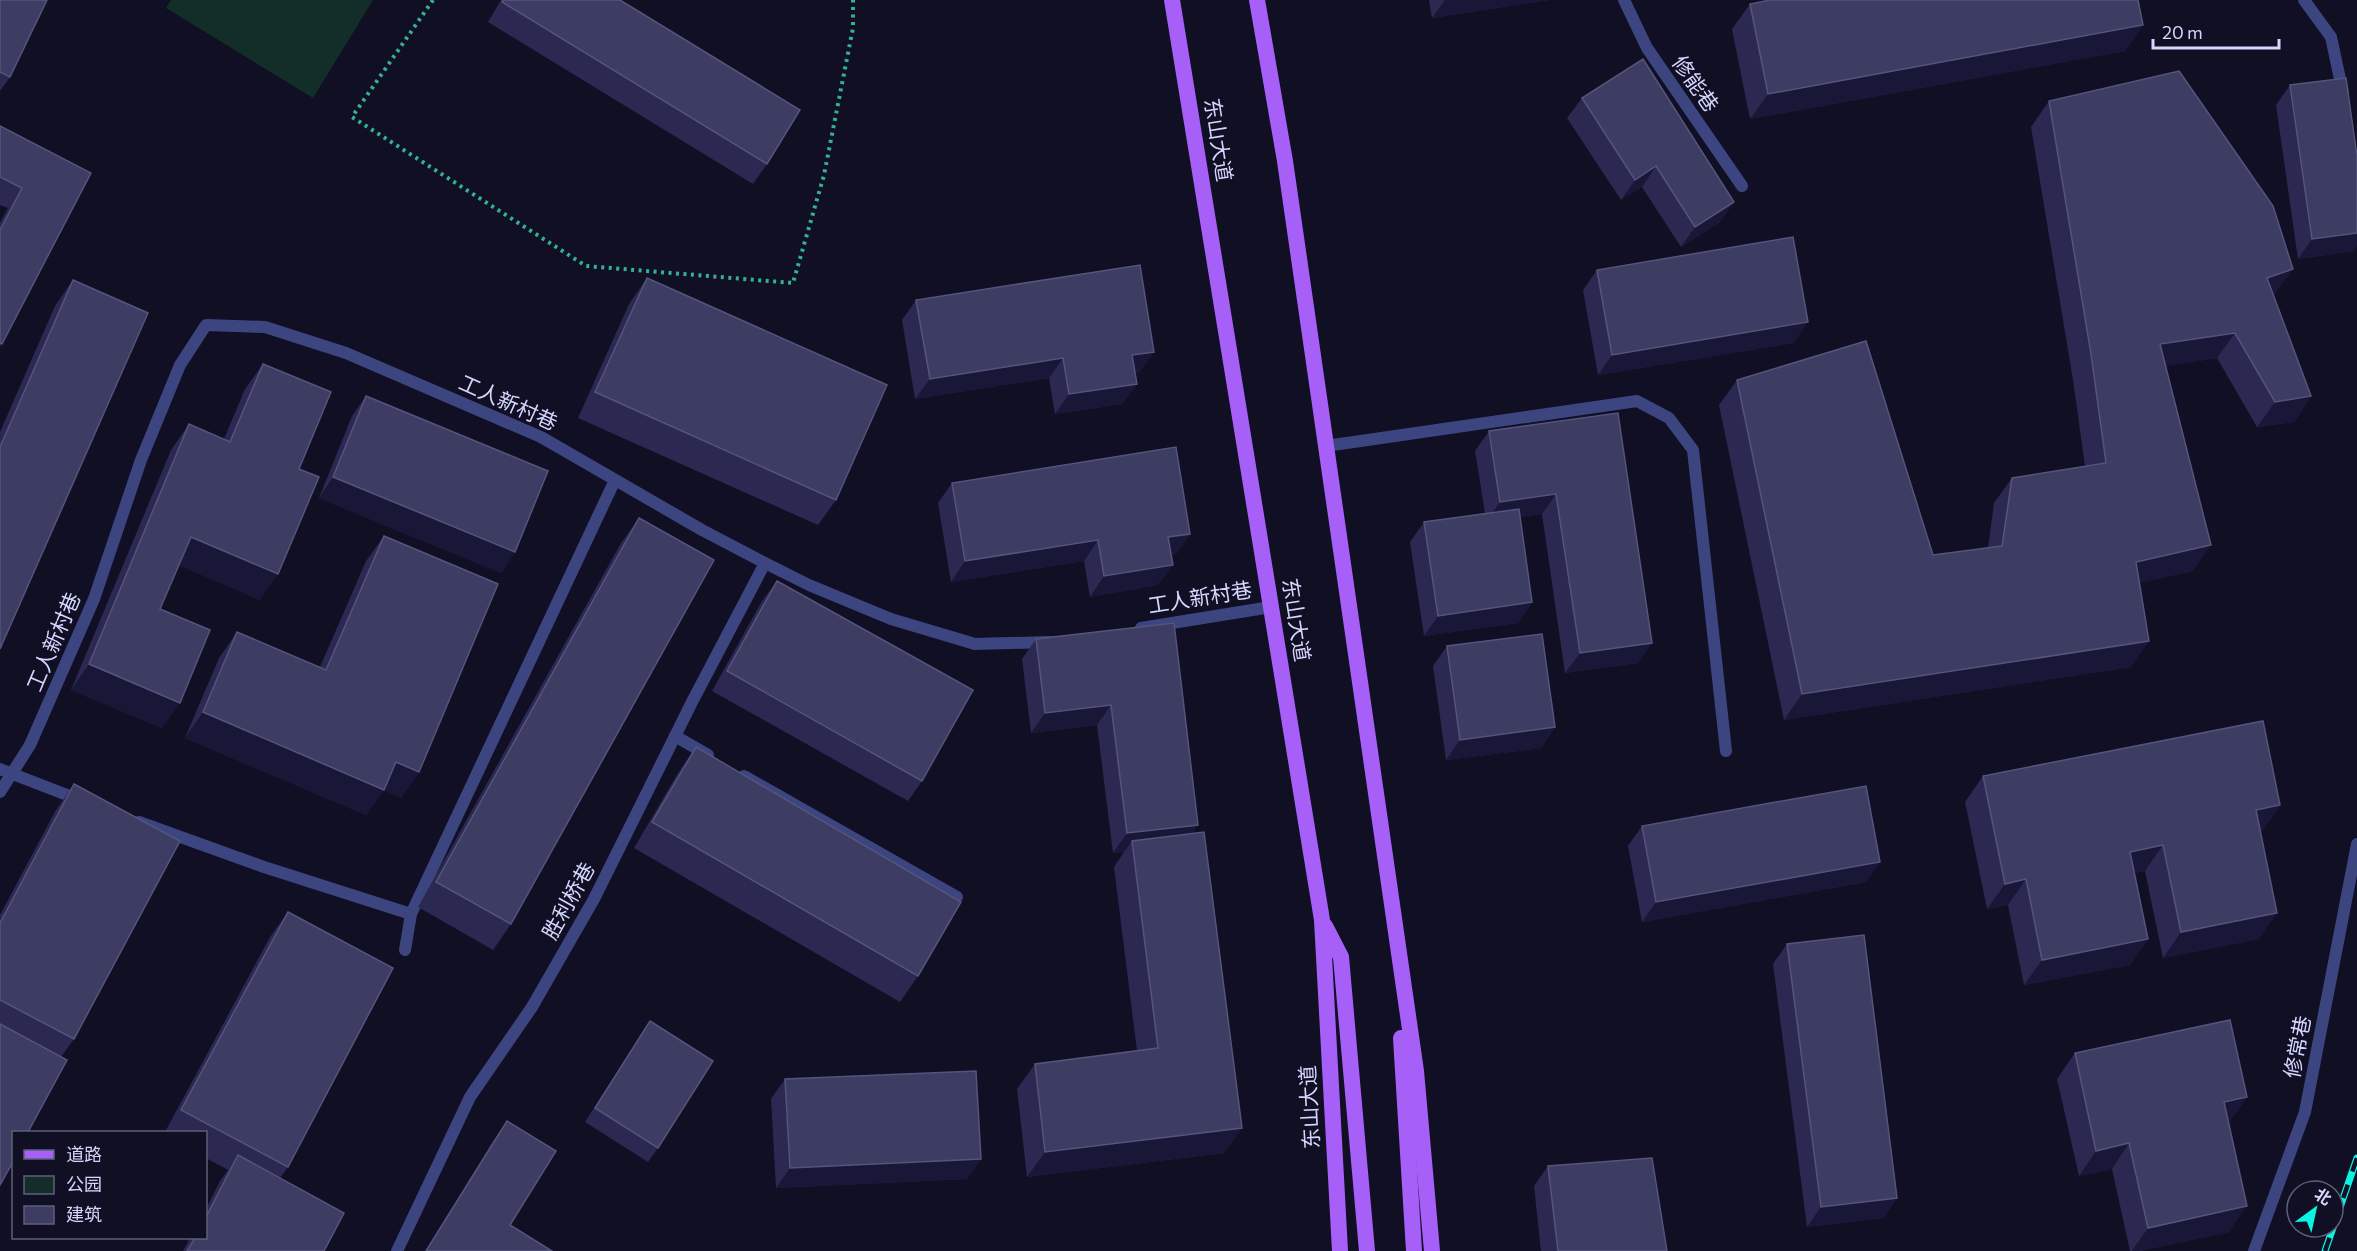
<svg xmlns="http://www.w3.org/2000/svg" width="2357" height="1251" font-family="Commissioner,'Noto Sans SC',sans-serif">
	<rect width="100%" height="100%" fill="#100f24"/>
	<path fill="#132e28" d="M 171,0 L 373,0 L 313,98 L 166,8 Z"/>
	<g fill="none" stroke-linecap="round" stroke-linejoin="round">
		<path stroke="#34b195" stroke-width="4" stroke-dasharray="3 4.5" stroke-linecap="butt" d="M 433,0 L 352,117 L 586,266 L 793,283 L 824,175 L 853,28 L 853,0"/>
		<g stroke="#3d4581" stroke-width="12">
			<path d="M 1624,0 L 1647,48 L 1742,186"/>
			<path d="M 1326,446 L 1637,401 L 1669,418 L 1693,450 L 1726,751"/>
			<path d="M 675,736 L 708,755"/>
			<path d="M 0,769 L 80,800"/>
			<path d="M 744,776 L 957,897"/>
			<path d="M 139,822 L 264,867 L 411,914"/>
			<path d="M 405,950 L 411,914 L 615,480"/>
		</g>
		<g stroke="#3d4581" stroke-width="12">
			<path d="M 2304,0 L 2331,37 L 2343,93"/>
			<path d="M 1141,628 L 1271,607"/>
			<path d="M 0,792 L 30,745 L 94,599 L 141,460 L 180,365 L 206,325 L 265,327 L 346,353 L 541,437 L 702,530 L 765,563 L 809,585 L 891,619 L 975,644 L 1050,642"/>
			<path d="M 397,1251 L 470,1097 L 532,1007 L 594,899 L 692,702 L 765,563"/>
			<path d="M 2254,1251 L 2305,1112 L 2357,844"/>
		</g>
		<g stroke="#a660f8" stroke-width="16">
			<path d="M 1172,0 L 1322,920 L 1340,1251"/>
			<path d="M 1257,0 L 1285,161 L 1416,1071 L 1432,1251"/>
			<path d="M 1325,926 L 1341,957 L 1367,1251"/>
			<path d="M 1401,1038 L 1414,1251"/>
		</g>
		<g stroke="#0bf3e3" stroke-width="7">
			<path id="rail" d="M 2325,1251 L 2357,1158"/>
		</g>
		<use href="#rail" stroke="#100f24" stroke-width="4.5" stroke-dasharray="14" stroke-linecap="butt"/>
	</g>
	<g fill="#2b2951">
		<path d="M 0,0 L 10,77 L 0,91 Z"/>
		<path d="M 501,0 L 620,0 L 767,164 L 753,184 L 488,22 Z"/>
		<path d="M 1429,0 L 1549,0 L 1432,18 Z"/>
		<path d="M 1750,4 L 2143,25 L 2125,51 L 1750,119 L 1732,29 Z"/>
		<path d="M 2290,85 L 2354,251 L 2298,259 L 2276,105 Z"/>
		<path d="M 1582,98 L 1720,222 L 1681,247 L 1642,187 L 1621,200 L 1567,118 Z"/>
		<path d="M 2049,101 L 2275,294 L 2273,295 L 2311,396 L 2294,422 L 2257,427 L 2217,358 L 2165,366 L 2193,571 L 2139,583 L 2131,667 L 1784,720 L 1719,405 L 1737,380 L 1933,555 L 1988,548 L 1994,503 L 2012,478 L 2085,466 L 2073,380 L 2031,127 Z"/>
		<path d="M 0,126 L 91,173 L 0,347 L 0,223 L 8,208 L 0,205 Z"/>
		<path d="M 1597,270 L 1794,343 L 1598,375 L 1583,290 Z"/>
		<path d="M 647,278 L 836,500 L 818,525 L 578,418 L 629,304 Z"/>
		<path d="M 73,280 L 0,649 L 0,432 L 55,306 Z"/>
		<path d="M 916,300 L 1140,372 L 1135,373 L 1137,384 L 1122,404 L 1055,414 L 1049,378 L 915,399 L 902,320 Z"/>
		<path d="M 263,364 L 299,469 L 260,600 L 179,565 L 160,609 L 162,728 L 71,690 L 171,450 L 189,424 L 224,439 L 245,389 Z"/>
		<path d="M 366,396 L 515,552 L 501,573 L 319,498 L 352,416 Z"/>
		<path d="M 1618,413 L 1638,663 L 1565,673 L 1542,514 L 1520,517 L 1532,602 L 1518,623 L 1424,636 L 1410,542 L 1424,522 L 1485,513 L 1475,451 L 1489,431 Z"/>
		<path d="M 952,483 L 1190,534 L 1176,554 L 1171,555 L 1158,585 L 1090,597 L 1084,561 L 951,582 L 938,503 Z"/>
		<path d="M 639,518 L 511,924 L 493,950 L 418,907 L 621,543 Z"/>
		<path d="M 384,536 L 419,772 L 401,798 L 384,790 L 366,815 L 185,738 L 219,658 L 237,632 L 320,667 L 366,561 Z"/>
		<path d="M 777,581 L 922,781 L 908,801 L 712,691 L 762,601 Z"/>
		<path d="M 1174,623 L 1192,834 L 1242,1128 L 1224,1153 L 1027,1177 L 1017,1089 L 1035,1064 L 1137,1051 L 1114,867 L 1124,852 L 1113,853 L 1097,725 L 1031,733 L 1022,659 L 1036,639 Z"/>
		<path d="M 1447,646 L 1555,727 L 1541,748 L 1446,760 L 1433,666 Z"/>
		<path d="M 696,747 L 918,976 L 900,1002 L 634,848 L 678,773 Z"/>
		<path d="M 1983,776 L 2280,805 L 2262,831 L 2260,831 L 2259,939 L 2163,958 L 2145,871 L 2134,873 L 2148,939 L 2130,965 L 2024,985 L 2008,905 L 1987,909 L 1965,802 Z"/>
		<path d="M 74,784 L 74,1039 L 61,1057 L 0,1185 L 0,915 L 56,810 Z"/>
		<path d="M 1642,826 L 1880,862 L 1866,882 L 1642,922 L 1628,846 Z"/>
		<path d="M 288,912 L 288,1167 L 280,1178 L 324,1251 L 183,1251 L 190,1238 L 206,1238 L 206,1209 L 220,1181 L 228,1170 L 206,1158 L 206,1132 L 165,1132 L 270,937 Z"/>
		<path d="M 1787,944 L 1897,1198 L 1883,1218 L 1807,1227 L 1773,964 Z"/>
		<path d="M 650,1021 L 658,1148 L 648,1162 L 585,1122 Z"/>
		<path d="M 2075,1053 L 2247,1097 L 2228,1123 L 2229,1232 L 2140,1251 L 2130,1251 L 2112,1169 L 2079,1176 L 2057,1079 Z"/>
		<path d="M 785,1079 L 981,1159 L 967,1179 L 776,1188 L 771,1099 Z"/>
		<path d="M 507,1121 L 510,1225 L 552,1251 L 425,1251 L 493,1141 Z"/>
		<path d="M 1548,1166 L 1667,1251 L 1541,1251 L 1534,1186 Z"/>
	</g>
	<g fill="#181737">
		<path d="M 1445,0 L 1549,0 L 1432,18 Z"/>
		<path d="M 2143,25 L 2125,51 L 1750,119 L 1768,94 Z"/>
		<path d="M 1656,166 L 1642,187 L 1621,200 L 1635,180 Z"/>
		<path d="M 1734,202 L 1720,222 L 1681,247 L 1695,227 Z"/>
		<path d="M 2357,233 L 2357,246 L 2354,251 L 2298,259 L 2312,239 Z"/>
		<path d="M 2293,269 L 2275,294 L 2249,304 L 2267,278 Z"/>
		<path d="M 1808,322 L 1794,343 L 1598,375 L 1612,355 Z"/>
		<path d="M 2235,333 L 2217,358 L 2142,370 L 2160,344 Z"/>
		<path d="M 1154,352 L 1140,372 L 1118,375 L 1132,355 Z"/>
		<path d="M 1063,358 L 1049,378 L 915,399 L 930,379 Z"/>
		<path d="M 1137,384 L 1122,404 L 1055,414 L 1069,394 Z"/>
		<path d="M 2311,396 L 2294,422 L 2257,427 L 2275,402 Z"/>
		<path d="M 333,477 L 515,552 L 501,573 L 319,498 Z"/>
		<path d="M 1556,494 L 1542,514 L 1486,522 L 1500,502 Z"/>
		<path d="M 1190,534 L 1176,554 L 1154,557 L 1168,537 Z"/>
		<path d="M 191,537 L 278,574 L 260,600 L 173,563 Z"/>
		<path d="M 1098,540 L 1084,561 L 951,582 L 965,561 Z"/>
		<path d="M 2211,545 L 2193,571 L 2118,588 L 2136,562 Z"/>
		<path d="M 1173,565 L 1158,585 L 1090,597 L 1104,576 Z"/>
		<path d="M 1532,602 L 1518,623 L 1424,636 L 1438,616 Z"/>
		<path d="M 2149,641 L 2131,667 L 1784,720 L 1802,694 Z"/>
		<path d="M 1652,643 L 1638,663 L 1565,673 L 1580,653 Z"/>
		<path d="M 89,664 L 180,703 L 162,728 L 71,690 Z"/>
		<path d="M 1111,705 L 1097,725 L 1031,733 L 1045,713 Z"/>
		<path d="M 203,712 L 396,762 L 419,772 L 401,798 L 384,790 L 366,815 L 185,738 Z"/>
		<path d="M 1555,727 L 1541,748 L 1446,760 L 1460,740 Z"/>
		<path d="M 2280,805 L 2262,831 L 2238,836 L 2256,810 Z"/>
		<path d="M 1198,825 L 1184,845 L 1132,841 L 1124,852 L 1113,853 L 1127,833 Z"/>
		<path d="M 2163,845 L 2145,871 L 2112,878 L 2130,852 Z"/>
		<path d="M 1880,862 L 1866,882 L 1642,922 L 1656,902 Z"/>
		<path d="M 2026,879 L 2008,905 L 1987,909 L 2005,884 Z"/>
		<path d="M 2277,913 L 2259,939 L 2163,958 L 2181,932 Z"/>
		<path d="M 2148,939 L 2130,965 L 2024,985 L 2042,960 Z"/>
		<path d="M 2247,1097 L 2229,1122 L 2206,1127 L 2224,1102 Z"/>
		<path d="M 1242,1128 L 1224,1153 L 1027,1177 L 1045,1152 Z"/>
		<path d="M 2129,1143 L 2112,1169 L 2079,1176 L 2096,1151 Z"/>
		<path d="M 981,1159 L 967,1179 L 776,1188 L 790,1168 Z"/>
		<path d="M 1897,1198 L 1883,1218 L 1807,1227 L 1821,1207 Z"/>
		<path d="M 2247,1206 L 2229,1232 L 2140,1251 L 2132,1251 L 2148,1228 Z"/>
	</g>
	<g fill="#3d3c63" stroke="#55547c" stroke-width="1.5">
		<path d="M 0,0 L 47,0 L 10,77 L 0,72 Z"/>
		<path d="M 503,0 L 620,0 L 800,110 L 767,164 L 502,2 Z"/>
		<path d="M 1770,0 L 2138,0 L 2143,25 L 1768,94 L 1750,4 Z"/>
		<path d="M 1643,59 L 1734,202 L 1695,227 L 1656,166 L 1635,180 L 1582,98 Z"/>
		<path d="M 2179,71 L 2273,206 L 2293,269 L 2267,278 L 2311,396 L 2275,402 L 2235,333 L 2160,344 L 2211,545 L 2136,562 L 2149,641 L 1802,694 L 1737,380 L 1866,341 L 1933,555 L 2002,546 L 2012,478 L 2106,463 L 2091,354 L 2049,101 Z"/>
		<path d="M 2346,78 L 2357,156 L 2357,233 L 2312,239 L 2290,85 Z"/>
		<path d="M 0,126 L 91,173 L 2,344 L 0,343 L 0,230 L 22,188 L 0,177 Z"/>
		<path d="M 1793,237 L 1808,322 L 1612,355 L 1597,270 Z"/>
		<path d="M 1140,265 L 1154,352 L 1132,355 L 1137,384 L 1069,394 L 1063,358 L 930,379 L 916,300 Z"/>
		<path d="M 647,278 L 887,385 L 836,500 L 595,392 Z"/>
		<path d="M 73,280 L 148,313 L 0,649 L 0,447 Z"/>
		<path d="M 263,364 L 331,392 L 299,469 L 319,477 L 278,574 L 191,537 L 160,609 L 210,630 L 180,703 L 89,664 L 189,424 L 230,442 Z"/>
		<path d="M 366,396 L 548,471 L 515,552 L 333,477 Z"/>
		<path d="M 1618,413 L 1652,643 L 1580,653 L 1556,494 L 1500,502 L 1489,431 Z"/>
		<path d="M 1176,447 L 1190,534 L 1168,537 L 1173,565 L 1104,576 L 1098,540 L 965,561 L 952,483 Z"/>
		<path d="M 1519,509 L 1532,602 L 1438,616 L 1424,522 Z"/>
		<path d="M 639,518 L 714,560 L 511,924 L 436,882 Z"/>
		<path d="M 384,536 L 498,584 L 419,772 L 396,762 L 384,790 L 203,712 L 237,632 L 326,670 Z"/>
		<path d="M 777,581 L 973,690 L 922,781 L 727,671 Z"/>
		<path d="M 1174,623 L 1198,825 L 1127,833 L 1111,705 L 1045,713 L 1036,639 Z"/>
		<path d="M 1542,634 L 1555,727 L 1460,740 L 1447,646 Z"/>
		<path d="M 2263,721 L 2280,805 L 2256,810 L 2277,913 L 2181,932 L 2163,845 L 2130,852 L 2148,939 L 2042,960 L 2026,879 L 2005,884 L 1983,776 Z"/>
		<path d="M 696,747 L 961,902 L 918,976 L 652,822 Z"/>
		<path d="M 74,784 L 180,841 L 74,1039 L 0,1000 L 0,923 Z"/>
		<path d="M 1866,786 L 1880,862 L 1656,902 L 1642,826 Z"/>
		<path d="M 1204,832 L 1242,1128 L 1045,1152 L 1035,1064 L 1158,1048 L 1132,841 Z"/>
		<path d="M 288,912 L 393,968 L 288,1167 L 181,1110 Z"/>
		<path d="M 1864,935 L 1897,1198 L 1821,1207 L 1787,944 Z"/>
		<path d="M 2230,1020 L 2247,1097 L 2224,1102 L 2247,1206 L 2148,1228 L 2129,1143 L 2096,1151 L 2075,1053 Z"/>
		<path d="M 650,1021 L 713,1061 L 658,1148 L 595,1108 Z"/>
		<path d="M 0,1024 L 67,1060 L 28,1132 L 14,1132 L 14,1160 L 0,1185 Z"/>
		<path d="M 976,1071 L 981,1159 L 790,1168 L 785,1079 Z"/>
		<path d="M 507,1121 L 556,1151 L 510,1225 L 552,1251 L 426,1251 Z"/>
		<path d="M 238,1155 L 344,1213 L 324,1251 L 187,1251 L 195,1238 L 206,1238 L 206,1217 Z"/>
		<path d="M 1652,1158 L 1667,1251 L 1558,1251 L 1548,1166 Z"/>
	</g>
	<g text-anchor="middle" stroke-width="6" stroke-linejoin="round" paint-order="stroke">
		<g font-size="21" fill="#d4d6fd" stroke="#100f24">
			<text transform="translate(1695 84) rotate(55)" y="7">修能巷</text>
			<text transform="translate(1218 140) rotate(81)" y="7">东山大道</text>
			<text transform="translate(508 403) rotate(24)" y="7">工人新村巷</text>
			<text transform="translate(1200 598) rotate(-9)" y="7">工人新村巷</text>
			<text transform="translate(1296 620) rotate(81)" y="7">东山大道</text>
			<text transform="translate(54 642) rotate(-67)" y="7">工人新村巷</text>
			<text transform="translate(569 901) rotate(-61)" y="7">胜利桥巷</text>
			<text transform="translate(2298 1047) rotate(-79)" y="7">修常巷</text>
			<text transform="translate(1310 1107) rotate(-93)" y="7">东山大道</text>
		</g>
	</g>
	<rect x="12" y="1131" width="195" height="108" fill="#100f24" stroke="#5e5f7b" stroke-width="1.5"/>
	<rect x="24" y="1150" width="30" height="9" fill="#a660f8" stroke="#5e5f7b" stroke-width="1.5"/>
	<text x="66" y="1161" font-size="18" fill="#d4d6fd">道路</text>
	<rect x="24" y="1176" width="30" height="18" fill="#132e28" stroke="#5e5f7b" stroke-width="1.5"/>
	<text x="66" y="1191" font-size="18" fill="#d4d6fd">公园</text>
	<rect x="24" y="1206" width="30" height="18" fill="#3d3c63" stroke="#5e5f7b" stroke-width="1.5"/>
	<text x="66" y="1221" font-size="18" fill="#d4d6fd">建筑</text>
	<g transform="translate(2315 1209) rotate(33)"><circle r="28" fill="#100f24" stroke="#5e5f7b" stroke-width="1.5"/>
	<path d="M0-4.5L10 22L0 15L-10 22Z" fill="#0bf3e3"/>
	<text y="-9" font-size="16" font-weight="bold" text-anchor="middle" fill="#d4d6fd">北</text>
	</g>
	<path d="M2153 39v9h126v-9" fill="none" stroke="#d4d6fd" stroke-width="3"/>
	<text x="2162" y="39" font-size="18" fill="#d4d6fd" stroke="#100f24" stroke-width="4.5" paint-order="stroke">20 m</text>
</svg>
